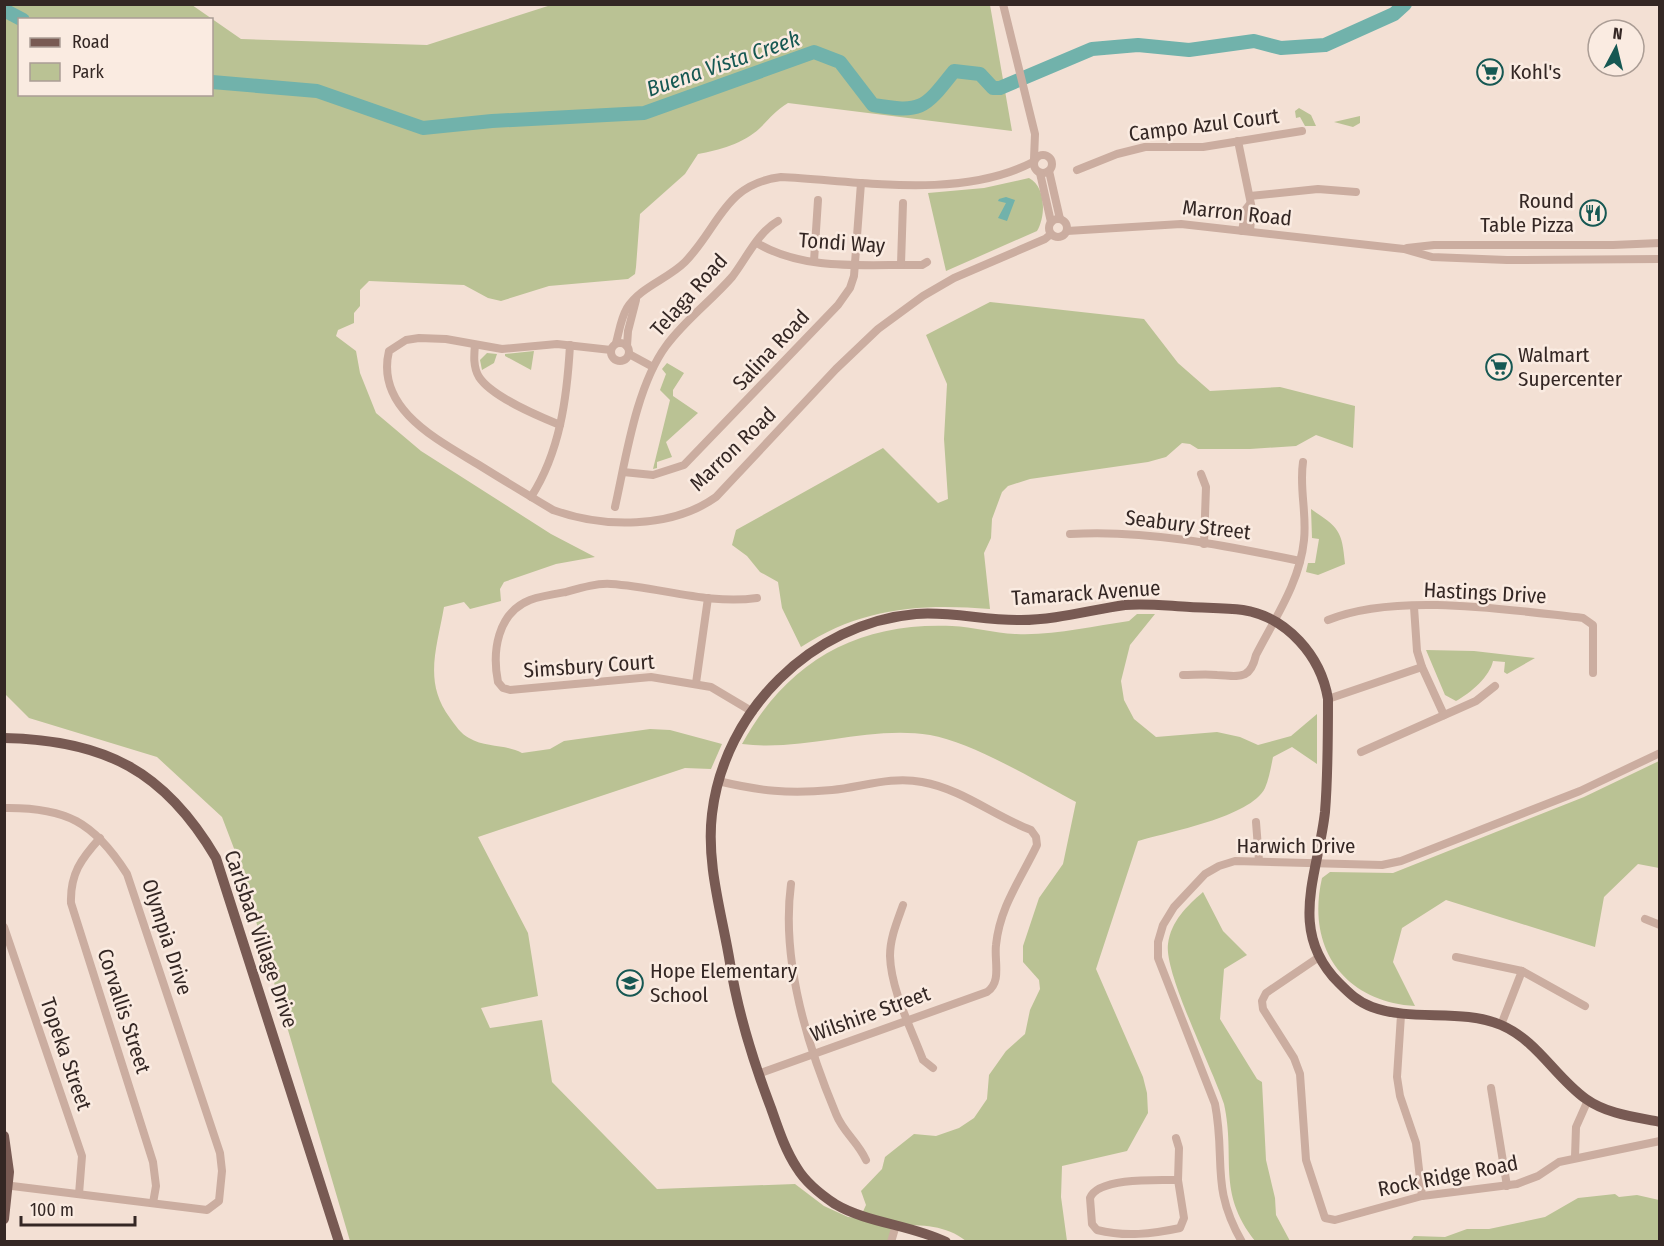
<svg xmlns="http://www.w3.org/2000/svg" width="1664" height="1246" font-family="'Fira Sans Condensed',sans-serif">
	<rect width="100%" height="100%" fill="#f3e0d4"/>
	<g fill="#bac294" fill-rule="evenodd">
		<path d="M 4,5 L 192,5 L 241,39 L 427,45 L 551,5 L 990,5 L 1012,131 L 788,103 C 775,111 770,118 760,128 C 743,144 719,150 698,154 L 685,174 L 640,214 L 636,267 L 635,274 L 628,279 L 549,286 L 501,301 L 488,298 L 464,285 L 369,281 L 360,290 L 360,306 L 354,313 L 354,323 L 338,330 L 336,336 L 356,351 L 360,373 L 376,413 L 421,451 L 551,534 L 595,557 L 556,564 L 504,582 L 500,589 L 501,601 L 470,609 L 464,602 L 444,607 C 437,648 423,682 450,718 C 455,725 461,734 469,738 C 486,748 506,744 522,753 L 550,749 L 564,741 L 650,729 L 670,730 L 722,744 L 711,769 L 685,768 L 478,837 L 528,933 L 538,996 L 481,1008 L 490,1028 L 542,1020 L 552,1082 L 657,1189 L 795,1184 L 824,1206 L 848,1217 L 860,1218 L 866,1205 L 861,1191 L 882,1169 L 885,1157 L 914,1134 L 936,1136 L 959,1128 L 974,1118 L 987,1099 L 989,1075 L 1006,1051 L 1025,1034 L 1030,1010 L 1040,989 L 1039,980 L 1023,962 L 1023,946 L 1039,898 L 1063,864 L 1076,802 C 1036,781 972,742 930,735 C 868,725 804,752 742,744 C 787,662 856,622 952,626 C 973,627 994,633 1015,634 C 1053,636 1092,626 1129,621 L 1137,614 L 1155,614 L 1130,645 L 1121,681 L 1124,700 L 1134,719 L 1156,737 L 1217,732 L 1240,737 L 1258,745 L 1291,736 L 1317,714 L 1317,764 L 1292,747 L 1273,757 C 1271,767 1269,779 1265,788 C 1251,817 1168,832 1138,841 L 1096,969 L 1143,1077 L 1147,1093 L 1148,1113 L 1127,1151 L 1062,1166 L 1061,1197 L 1067,1241 L 966,1241 C 946,1225 922,1225 897,1225 L 891,1242 L 350,1241 L 253,911 L 257,909 L 222,817 L 157,757 L 29,718 L 5,694 ZM 20,20 L 212,20 L 212,94 L 20,94 Z"/>
		<path d="M 1299,108 L 1311,115 L 1316,126 L 1305,126 L 1300,117 L 1296,118 L 1295,111 Z"/>
		<path d="M 1360,116 L 1360,123 L 1353,127 L 1334,122 Z"/>
		<path d="M 1029,178 C 1046,187 1046,216 1037,231 L 946,271 L 928,193 L 984,188 Z"/>
		<path d="M 990,302 L 1144,319 L 1178,363 L 1210,391 L 1280,387 L 1355,406 L 1353,448 L 1316,435 L 1296,446 L 1250,449 L 1198,449 L 1190,444 L 1182,443 L 1166,457 L 1148,462 L 1030,479 L 1008,486 L 1002,492 L 992,519 L 991,538 L 984,553 L 990,609 C 921,603 860,608 801,647 L 782,608 L 778,582 L 760,572 L 747,556 L 732,545 L 736,530 L 883,448 L 938,503 L 948,499 L 944,439 L 947,384 L 926,335 Z"/>
		<path d="M 534,351 L 531,370 L 505,356 L 505,354 Z"/>
		<path d="M 487,353 L 497,354 L 494,363 L 482,370 L 480,360 Z"/>
		<path d="M 667,363 L 684,373 L 673,390 L 673,396 L 698,413 L 666,442 L 672,457 L 657,462 L 657,468 L 653,469 L 670,400 L 660,390 L 666,374 L 662,369 Z"/>
		<path d="M 1311,509 C 1339,528 1342,530 1345,564 L 1318,575 L 1306,572 L 1308,563 L 1315,563 L 1319,539 L 1312,538 Z"/>
		<path d="M 1426,650 L 1474,651 L 1535,658 L 1507,674 L 1504,672 L 1505,662 L 1493,661 C 1490,676 1471,693 1456,701 L 1445,695 Z"/>
		<path d="M 1659,761 L 1659,868 L 1638,864 L 1604,897 L 1595,947 L 1446,900 L 1402,928 L 1393,962 L 1415,1006 C 1343,1001 1306,947 1322,878 L 1330,872 L 1393,873 L 1584,797 Z"/>
		<path d="M 1203,892 L 1223,931 L 1247,955 L 1224,969 L 1220,1019 L 1257,1079 L 1262,1082 L 1266,1160 L 1275,1198 L 1276,1215 L 1290,1241 L 1255,1241 C 1216,1191 1236,1159 1224,1104 C 1213,1069 1164,974 1168,944 C 1171,921 1187,906 1203,892 Z"/>
		<path d="M 1615,1194 L 1619,1197 L 1637,1195 L 1659,1200 L 1659,1241 L 1398,1241 L 1411,1240 L 1414,1236 L 1445,1237 L 1467,1229 L 1489,1229 L 1522,1222 L 1545,1217 L 1578,1198 Z"/>
	</g>
	<path fill="#71b2ab" d="M 1006,197 L 1015,200 L 1007,221 L 998,218 L 1006,203 L 998,201 L 999,199 Z"/>
	<g fill="none" stroke-linecap="round" stroke-linejoin="round">
		<g stroke="#71b2ab" stroke-width="14">
			<path d="M 4,10 L 23,20"/>
			<path d="M 212,82 L 317,91 L 423,128 L 492,121 L 644,113 L 814,52 L 840,62 L 873,105 C 922,113 924,109 954,71 L 980,74 L 993,88 L 1000,88 L 1092,49 L 1138,45 L 1189,50 L 1254,41 L 1281,48 L 1325,45 L 1394,14 L 1405,4"/>
		</g>
		<g stroke="#cbada0" stroke-width="8">
			<path d="M 1003,4 L 1035,134 L 1034,159"/>
			<path d="M 1238,141 L 1252,209 L 1250,231"/>
			<circle cx="1043" cy="164" r="9"/>
			<path d="M 1077,170 L 1117,154 L 1145,147 L 1203,147 L 1302,131"/>
			<path d="M 1049,171 L 1060,219"/>
			<path d="M 1040,173 L 1051,222"/>
			<path d="M 1250,196 L 1318,189 L 1356,192"/>
			<circle cx="1058" cy="228" r="9"/>
			<path d="M 1067,231 L 1181,224 L 1404,249 L 1432,257 L 1507,260 L 1660,259"/>
			<path d="M 1242,231 L 1246,209 L 1250,204"/>
			<path d="M 757,243 C 805,272 868,264 922,265 L 927,262"/>
			<path d="M 1407,248 L 1434,245 L 1613,245 L 1660,243"/>
			<path d="M 814,261 L 818,200"/>
			<path d="M 901,264 L 903,203"/>
			<circle cx="620" cy="352" r="9"/>
			<path d="M 616,343 C 619,332 621,318 627,308 C 640,287 668,279 685,262 C 720,226 724,184 781,177 C 860,181 960,200 1033,162"/>
			<path d="M 475,345 C 474,355 473,367 479,377 C 492,397 538,416 560,425"/>
			<path d="M 627,346 L 628,331 L 636,300"/>
			<path d="M 611,350 L 557,344 L 502,349 L 446,339 L 419,338 L 406,340 L 389,351 C 375,409 438,440 479,465 C 503,480 528,495 553,510 C 603,528 671,529 716,497 L 836,369 L 878,329 L 923,296 L 954,278 L 1045,239 L 1051,234"/>
			<path d="M 629,354 L 653,367"/>
			<path d="M 623,472 L 653,475 L 684,465 L 838,305 L 850,288 L 854,276 L 861,183"/>
			<path d="M 1201,474 L 1206,487 L 1204,544"/>
			<path d="M 531,497 C 560,452 567,398 570,345"/>
			<path d="M 615,507 C 626,458 636,387 666,346 C 685,320 711,301 732,277 C 746,259 758,232 778,221"/>
			<path d="M 1070,534 C 1144,529 1228,546 1300,561"/>
			<path d="M 1414,607 L 1417,651 L 1422,667 L 1444,715"/>
			<path d="M 1328,620 C 1396,592 1509,610 1583,618 L 1593,625 L 1593,673"/>
			<path d="M 1183,675 C 1194,675 1206,674 1217,675 C 1239,676 1250,681 1256,655 C 1275,618 1300,582 1304,540 C 1307,513 1299,488 1303,462"/>
			<path d="M 696,683 L 708,598"/>
			<path d="M 1328,699 L 1422,667"/>
			<path d="M 753,712 L 711,687 L 651,677 L 510,690 L 503,688 L 498,682 C 492,652 497,613 530,600 C 541,596 554,594 566,592 C 580,588 596,583 611,584 C 660,587 708,605 757,598"/>
			<path d="M 1361,752 L 1476,701 L 1495,686"/>
			<path d="M 718,781 C 760,791 788,794 832,790 C 862,787 891,776 922,782 C 962,789 994,816 1031,830 L 1036,837 L 1037,845 C 1021,879 1000,906 996,945 C 994,961 1002,982 987,992 L 758,1074"/>
			<path d="M 4,808 C 66,807 94,822 127,874 L 220,1153 L 222,1171 L 219,1201 L 207,1210 L 4,1185"/>
			<path d="M 1256,822 L 1259,861"/>
			<path d="M 100,838 C 81,859 70,874 71,903 L 153,1162 L 156,1186 L 153,1203"/>
			<path d="M 791,884 C 781,959 807,1045 836,1114 C 843,1132 858,1142 866,1160"/>
			<path d="M 903,905 C 897,922 890,938 890,956 C 891,990 911,1028 923,1060 L 933,1068"/>
			<path d="M 1645,919 L 1660,925"/>
			<path d="M 4,927 L 82,1156 L 79,1194"/>
			<path d="M 1319,957 L 1266,993 L 1262,1001 L 1263,1009 L 1294,1058 L 1300,1074 L 1306,1160 L 1325,1218 L 1335,1220 L 1422,1196 L 1517,1184 L 1538,1176 L 1559,1162 L 1660,1141"/>
			<path d="M 1456,957 L 1522,971 L 1585,1006"/>
			<path d="M 1401,1015 L 1397,1077 L 1400,1096 L 1416,1143 L 1422,1196"/>
			<path d="M 1501,1025 L 1522,971"/>
			<path d="M 1491,1088 L 1507,1186"/>
			<path d="M 1176,1138 L 1179,1148 L 1178,1180 L 1184,1218 L 1180,1228 C 1152,1234 1125,1237 1097,1230 L 1092,1224 L 1090,1198 C 1098,1177 1159,1180 1178,1180"/>
			<path d="M 1575,1157 L 1576,1127 L 1588,1100"/>
			<path d="M 891,1242 L 896,1225"/>
			<path d="M 1242,1242 C 1210,1186 1226,1161 1215,1104 L 1158,958 L 1158,942 L 1163,925 L 1174,907 L 1205,874 L 1219,866 L 1235,861 L 1382,865 L 1401,861 L 1580,791 L 1660,753"/>
		</g>
		<g stroke="#785a53" stroke-width="10">
			<path d="M 4,738 C 105,740 165,771 216,858 L 339,1242"/>
			<path d="M 4,1136 L 9,1172 L 4,1219"/>
			<path d="M 946,1242 C 912,1225 867,1223 835,1204 C 820,1194 806,1183 797,1168 C 785,1150 778,1128 771,1108 C 753,1061 738,1013 730,963 C 722,914 706,864 712,814 C 724,711 812,623 916,614 C 951,611 986,621 1021,620 C 1056,620 1090,610 1125,605 C 1146,603 1169,606 1190,607 C 1208,608 1226,608 1243,610 C 1287,617 1321,656 1328,699 C 1328,736 1328,775 1325,812 C 1318,875 1287,931 1339,983 C 1349,993 1358,1002 1372,1007 C 1413,1022 1461,1008 1501,1025 C 1538,1041 1555,1077 1586,1099 C 1607,1114 1635,1117 1660,1122"/>
		</g>
	</g>
	<defs>
		<g id="supermarket-ring" transform="scale(1.35)"><circle r="9.5" fill="#faebe1" stroke="#165853" stroke-width="1.5"/><path d="M-6-5.5h2.5l.6 2H6L4.5 2H-2.5L-4.4-4H-6ZM-1.5 3.2a1.3 1.3 0 1 0 .1 0ZM3 3.2a1.3 1.3 0 1 0 .1 0Z" fill="#165853"/></g>
		<g id="restaurant-ring" transform="scale(1.35)"><circle r="9.5" fill="#faebe1" stroke="#165853" stroke-width="1.5"/><path d="M-5-6h1v4h1v-4h1v4h1v-4h1v5L-1.5 .5V6h-2V.5L-5-1ZM5-6V6H3V1.5H1.5Q1.5-4 5-6Z" fill="#165853"/></g>
		<g id="school-ring" transform="scale(1.35)"><circle r="9.5" fill="#faebe1" stroke="#165853" stroke-width="1.5"/><path d="M0-5L7-2L0 1L-7-2ZM-4 1L0 2.5L4 1V4Q0 6-4 4Z" fill="#165853"/></g>
	</defs>
	<g fill-rule="evenodd">
		<use href="#supermarket-ring" x="1490" y="72"/>
		<use href="#restaurant-ring" x="1593" y="213"/>
		<use href="#supermarket-ring" x="1499" y="367"/>
		<use href="#school-ring" x="630" y="983"/>
	</g>
	<g text-anchor="middle" stroke-width="5" stroke-linejoin="round" paint-order="stroke">
		<g font-size="21" fill="#342724" stroke="#faebe1" text-anchor="start">
			<text x="1510" y="79">Kohl's</text>
			<text x="1574" y="208" text-anchor="end">Round<tspan x="1574" dy="24">Table Pizza</tspan></text>
			<text x="1518" y="362">Walmart<tspan x="1518" dy="24">Supercenter</tspan></text>
			<text x="650" y="978">Hope Elementary<tspan x="650" dy="24">School</tspan></text>
		</g>
		<g font-size="21" fill="#342724" stroke="#faebe1">
			<text transform="translate(1204 125) rotate(-7)" y="7">Campo Azul Court</text>
			<text transform="translate(1237 213) rotate(6)" y="7">Marron Road</text>
			<text transform="translate(842 243) rotate(4)" y="7">Tondi Way</text>
			<text transform="translate(689 295) rotate(-48)" y="7">Telaga Road</text>
			<text transform="translate(771 350) rotate(-47)" y="7">Salina Road</text>
			<text transform="translate(733 449) rotate(-44)" y="7">Marron Road</text>
			<text transform="translate(1188 525) rotate(7)" y="7">Seabury Street</text>
			<text transform="translate(1086 593) rotate(-4)" y="7">Tamarack Avenue</text>
			<text transform="translate(1485 593) rotate(3)" y="7">Hastings Drive</text>
			<text transform="translate(589 666) rotate(-4)" y="7">Simsbury Court</text>
			<text x="1296" y="853">Harwich Drive</text>
			<text transform="translate(167 937) rotate(72)" y="7">Olympia Drive</text>
			<text transform="translate(261 939) rotate(71)" y="7">Carlsbad Village Drive</text>
			<text transform="translate(124 1011) rotate(72)" y="7">Corvallis Street</text>
			<text transform="translate(870 1014) rotate(-20)" y="7">Wilshire Street</text>
			<text transform="translate(66 1054) rotate(71)" y="7">Topeka Street</text>
			<text transform="translate(1448 1176) rotate(-11)" y="7">Rock Ridge Road</text>
		</g>
		<g font-size="22" font-style="italic" fill="#165853" stroke="#faebe1">
			<text transform="translate(723 63) rotate(-19)" y="8">Buena Vista Creek</text>
		</g>
	</g>
	<rect width="1664" height="1246" fill="none" stroke="#342724" stroke-width="12"/>
	<rect x="18" y="18" width="195" height="78" fill="#faebe1" stroke="#ab9d95" stroke-width="1.5"/>
	<rect x="30" y="38" width="30" height="9" fill="#785a53" stroke="#ab9d95" stroke-width="1.5"/>
	<text x="72" y="48" font-size="18" fill="#342724">Road</text>
	<rect x="30" y="63" width="30" height="18" fill="#bac294" stroke="#ab9d95" stroke-width="1.5"/>
	<text x="72" y="78" font-size="18" fill="#342724">Park</text>
	<g transform="translate(1616 48) rotate(7)"><circle r="28" fill="#faebe1" stroke="#ab9d95" stroke-width="1.5"/>
	<path d="M0-4.5L10 22L0 15L-10 22Z" fill="#165853"/>
	<text y="-9" font-size="16" font-weight="bold" text-anchor="middle" fill="#342724">N</text>
	</g>
	<path d="M21 1216v9h114v-9" fill="none" stroke="#342724" stroke-width="3"/>
	<text x="30" y="1216" font-size="18" fill="#342724" stroke="#faebe1" stroke-width="4.5" paint-order="stroke">100 m</text>
</svg>
